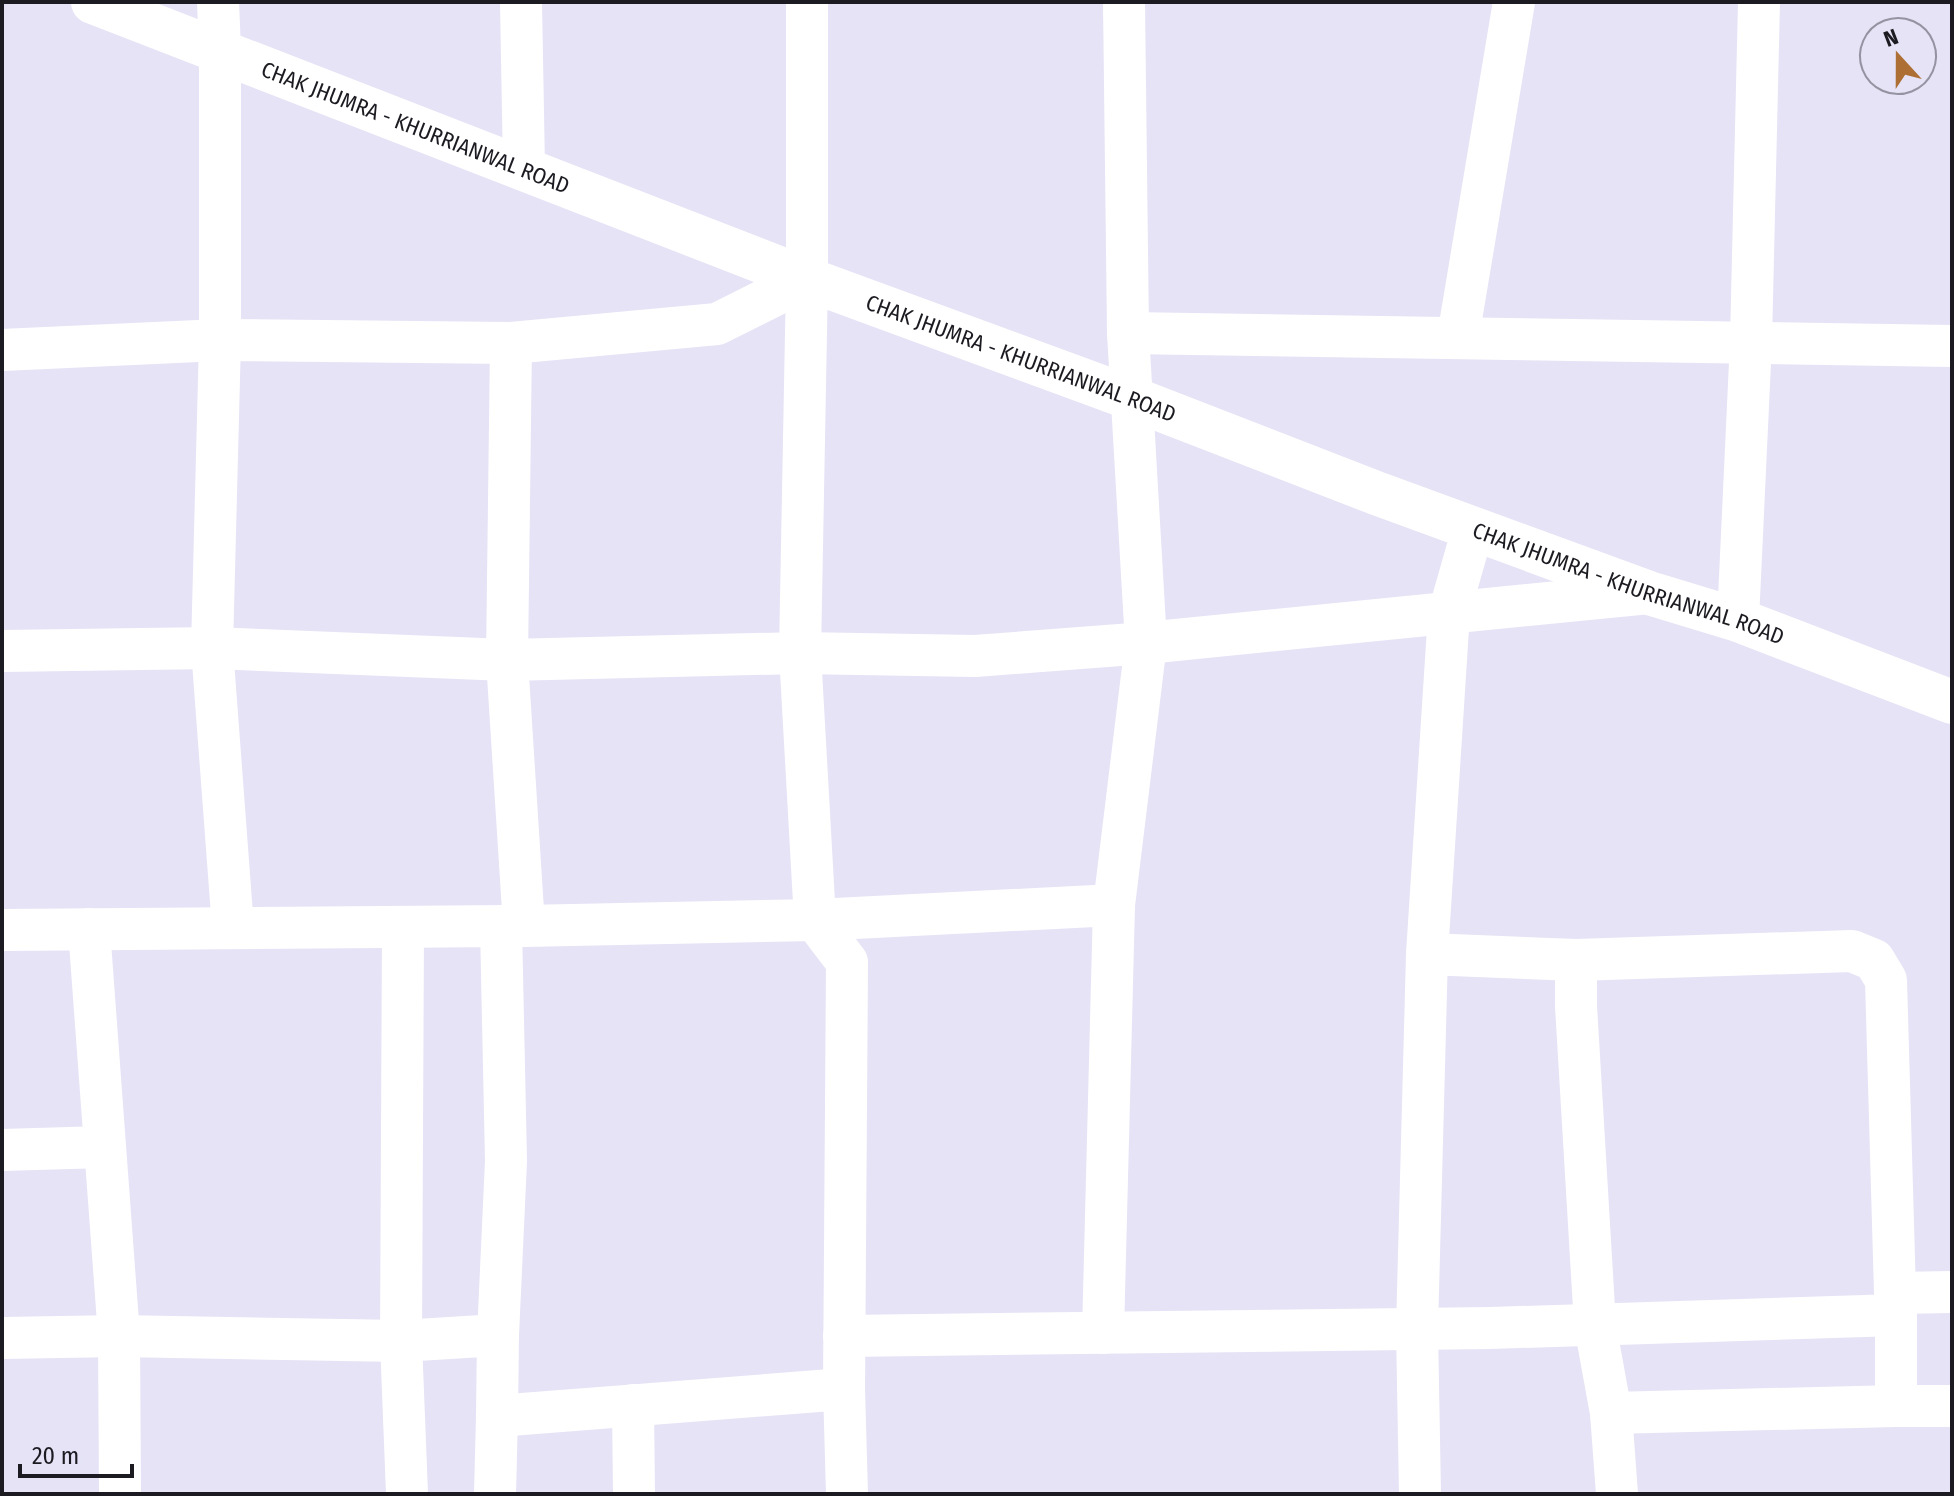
<svg xmlns="http://www.w3.org/2000/svg" width="1954" height="1496" font-family="'Fira Sans Condensed',sans-serif">
	<rect width="100%" height="100%" fill="#e6e3f6"/>
	<g fill="none" stroke-linecap="round" stroke-linejoin="round">
		<g stroke="#fff" stroke-width="42">
			<path d="M 218,2 L 220,50 L 220,340 L 212,648 L 233,928"/>
			<path d="M 521,2 L 524,168"/>
			<path d="M 807,2 L 807,279 L 800,653 L 815,920 L 847,962 L 844,1389 L 847,1494"/>
			<path d="M 1128,333 L 1952,346"/>
			<path d="M 1458,337 L 1514,2"/>
			<path d="M 511,343 L 507,660 L 524,926"/>
			<path d="M 2,350 L 220,340 L 511,343 L 717,324 L 807,279"/>
			<path d="M 1738,620 L 1751,341 L 1759,2"/>
			<path d="M 2,651 L 212,648 L 507,660 L 800,653 L 975,656 L 1146,643 L 1649,593"/>
			<path d="M 403,927 L 401,1341 L 407,1494"/>
			<path d="M 89,929 L 119,1336 L 120,1494"/>
			<path d="M 2,930 L 524,926 L 815,920 L 1114,905"/>
			<path d="M 1427,954 L 1576,960 L 1852,951 L 1874,960 L 1886,980 L 1895,1293"/>
			<path d="M 1576,960 L 1576,1006 L 1595,1325 L 1611,1413 L 1617,1494"/>
			<path d="M 2,1150 L 104,1147"/>
			<path d="M 1896,1315 L 1896,1406 L 1952,1406"/>
			<path d="M 1103,1333 L 1114,905 L 1146,643 L 1128,333 L 1124,2"/>
			<path d="M 498,1335 L 506,1161 L 501,926"/>
			<path d="M 844,1336 L 1490,1328 L 1896,1315 L 1895,1293 L 1952,1292"/>
			<path d="M 2,1338 L 119,1336 L 401,1341 L 498,1335 L 497,1416 L 844,1389"/>
			<path d="M 633,1405 L 634,1494"/>
			<path d="M 1611,1413 L 1896,1406"/>
			<path d="M 495,1494 L 497,1416"/>
			<path d="M 1420,1494 L 1417,1329 L 1427,954 L 1449,613 L 1473,529"/>
		</g>
		<path stroke="#fff" stroke-width="44" id="s1" d="M 93,2 L 807,279 L 1131,398 L 1376,493 L 1649,593 L 1738,620 L 1952,702"/>
	</g>
	<g text-anchor="middle" stroke-width="8" stroke-linejoin="round" paint-order="stroke">
		<g font-size="22" fill="#1c1b21" stroke="#e6e3f6">
			<text dy="8" stroke="none"><textPath href="#s1" startOffset="346">CHAK JHUMRA - KHURRIANWAL ROAD</textPath></text>
			<text dy="8" stroke="none"><textPath href="#s1" startOffset="994">CHAK JHUMRA - KHURRIANWAL ROAD</textPath></text>
			<text dy="8" stroke="none"><textPath href="#s1" startOffset="1642">CHAK JHUMRA - KHURRIANWAL ROAD</textPath></text>
		</g>
	</g>
	<rect width="1954" height="1496" fill="none" stroke="#1c1b21" stroke-width="8"/>
	<g transform="translate(1898 56) rotate(339)"><circle r="38" fill="#e6e3f6" stroke="#9593a1" stroke-width="2"/>
	<path d="M0-6L14 30L0 20L-14 30Z" fill="#ad6f34"/>
	<text y="-12" font-size="22" font-weight="bold" text-anchor="middle" fill="#1c1b21">N</text>
	</g>
	<path d="M20 1464v12h112v-12" fill="none" stroke="#1c1b21" stroke-width="4"/>
	<text x="32" y="1464" font-size="24" fill="#1c1b21" stroke="#e6e3f6" stroke-width="6" paint-order="stroke">20 m</text>
</svg>
